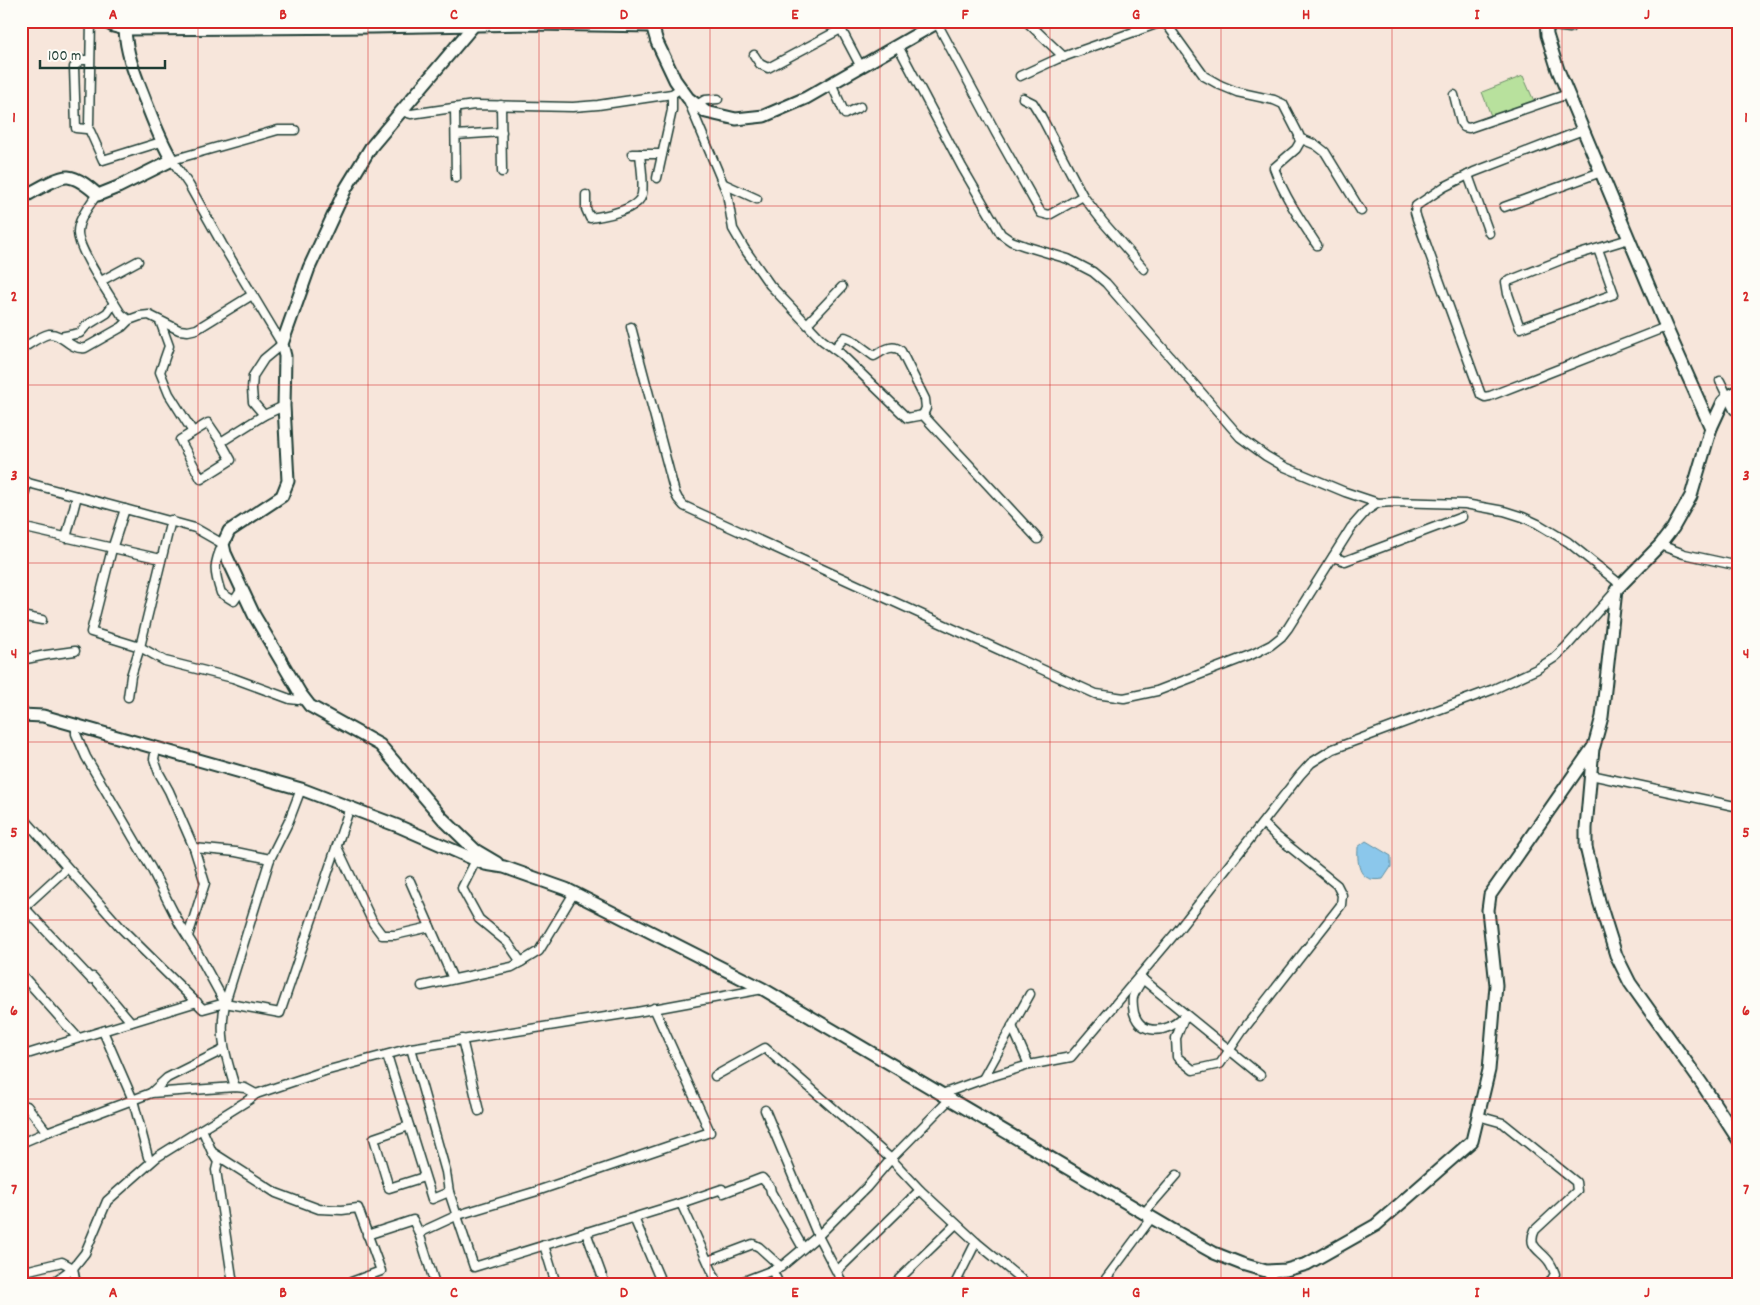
<svg xmlns="http://www.w3.org/2000/svg" width="1760" height="1305" font-family="Dekko,sans-serif">
	<rect width="100%" height="100%" fill="#f7e6db"/>
	<filter id="ink" filterUnits="userSpaceOnUse"><feTurbulence type="fractalNoise" baseFrequency=".02" numOctaves="2"/><feDisplacementMap in="SourceGraphic" scale="10" xChannelSelector="R" yChannelSelector="G"/><feConvolveMatrix kernelMatrix="1 2 1 2 8 2 1 2 1" color-interpolation-filters="sRGB"/></filter>
	<g filter="url(#ink)">
		<path fill="#b8e19d" stroke="#6c8f68" d="M 1523,76 L 1534,101 L 1491,116 L 1482,92 Z"/>
		<path fill="#8bc7eb" stroke="#6090a2" d="M 1366,841 L 1391,856 L 1391,867 L 1383,879 C 1359,883 1357,866 1358,847 Z"/>
		<g fill="none" stroke-linecap="round" stroke-linejoin="round">
			<g stroke="#1f3d34" stroke-width="11">
				<g id="street">
					<path d="M 848,21 L 841,29 L 861,67"/>
					<path d="M 1026,21 L 1064,57"/>
					<path d="M 1133,21 L 1137,31"/>
					<path d="M 937,23 L 996,133 L 1041,213 L 1049,215 L 1083,196 L 1103,222 L 1144,269"/>
					<path d="M 1546,25 L 1570,28"/>
					<path d="M 652,26 L 676,22"/>
					<path d="M 898,46 L 962,167 L 1001,234 L 1011,241 L 1025,246 L 1068,259 L 1093,272 L 1106,283 L 1240,437 L 1266,456 L 1285,467 L 1345,492 L 1378,503 L 1392,502 L 1465,504 L 1504,511 L 1523,517 L 1538,524 L 1568,542 L 1621,585"/>
					<path d="M 754,55 L 760,64 L 768,68 L 841,29"/>
					<path d="M 89,60 L 80,60 L 74,67 L 76,128 L 86,129 L 89,125 L 91,21"/>
					<path d="M 1020,76 L 1057,59 L 1162,22 L 1168,26 L 1204,76 L 1220,85 L 1237,92 L 1274,100 L 1283,104 L 1299,135 L 1300,142 L 1296,149 L 1274,168 C 1284,196 1301,221 1317,245"/>
					<path d="M 831,83 L 845,114 L 860,107"/>
					<path d="M 1454,95 L 1461,123 L 1464,127 L 1469,128 L 1568,94"/>
					<path d="M 1023,98 L 1033,103 L 1041,116 L 1083,196"/>
					<path d="M 688,100 L 727,193 L 733,229 L 744,248 L 770,285 L 822,340 L 841,354 L 907,418 L 923,415 L 1038,539"/>
					<path d="M 501,105 L 502,172"/>
					<path d="M 697,105 L 705,100 L 718,99"/>
					<path d="M 455,108 L 456,178"/>
					<path d="M 401,111 L 411,114 L 474,105 L 573,107 L 598,105 L 672,94 L 681,88"/>
					<path d="M 1583,130 L 1474,172 L 1444,187 L 1416,206 L 1415,212 L 1417,219 L 1481,395 L 1485,397 L 1490,396 L 1666,327"/>
					<path d="M 90,131 L 103,160 L 161,142"/>
					<path d="M 456,135 L 502,132"/>
					<path d="M 1299,138 L 1316,145 L 1325,152 L 1361,211"/>
					<path d="M 632,154 L 662,154"/>
					<path d="M 1468,175 L 1489,233"/>
					<path d="M 657,178 L 672,110 L 672,94"/>
					<path d="M 724,184 L 757,199"/>
					<path d="M 97,194 C 90,205 78,219 78,232 C 77,249 111,297 121,314 L 129,320 L 140,316 L 149,315 L 179,330 L 188,331 L 197,329 L 252,295"/>
					<path d="M 586,195 L 586,209 L 590,218 C 604,216 639,210 642,194 C 644,183 641,166 640,154"/>
					<path d="M 1504,207 L 1601,172"/>
					<path d="M 1598,249 L 1614,294 L 1520,328 L 1508,294 L 1506,282 L 1566,258 L 1629,239"/>
					<path d="M 101,281 L 138,261"/>
					<path d="M 160,321 L 169,346 L 160,372 L 169,394 L 193,432"/>
					<path d="M 807,324 L 842,287"/>
					<path d="M 631,327 L 675,493 L 678,499 L 684,506 L 1096,694 L 1124,698 L 1157,691 L 1253,654 L 1271,645 L 1281,637 L 1288,628 L 1351,528 L 1366,511 L 1378,503"/>
					<path d="M 60,337 L 80,333 L 86,326 L 107,313 L 114,303"/>
					<path d="M 21,349 C 30,344 40,336 49,334 C 63,333 69,350 85,348 L 122,327 L 129,320"/>
					<path d="M 834,349 L 845,337 L 852,340 L 874,356 C 883,351 892,343 901,351 L 925,399 L 926,408 L 923,415"/>
					<path d="M 1720,381 L 1734,410"/>
					<path d="M 264,415 L 253,402 L 252,389 L 253,376 L 264,359 L 282,344 L 222,244 L 189,185 L 172,160 L 278,130 L 295,130"/>
					<path d="M 221,442 L 231,460 L 201,479 L 180,440 L 208,423 L 221,442 L 264,415 L 284,406"/>
					<path d="M 21,481 L 125,509"/>
					<path d="M 21,509 L 27,482"/>
					<path d="M 21,527 L 161,559"/>
					<path d="M 66,538 L 77,496"/>
					<path d="M 1660,545 L 1684,554 L 1739,566"/>
					<path d="M 1333,557 L 1345,561 L 1462,517"/>
					<path d="M 242,589 L 234,601 L 221,593 C 214,572 213,564 223,544 L 195,528 L 125,509 L 112,549 L 91,632 L 140,647 L 165,661 L 233,678 L 290,699 L 298,700"/>
					<path d="M 21,616 L 42,620"/>
					<path d="M 21,660 L 46,655 L 75,651"/>
					<path d="M 128,697 L 131,676 L 140,647 L 171,520"/>
					<path d="M 76,725 L 76,734 L 86,757 L 151,868 L 179,923 L 196,950 L 225,1003"/>
					<path d="M 156,748 L 154,759 L 159,773 L 169,791 L 194,848 L 236,852 L 270,859"/>
					<path d="M 1591,775 L 1739,807"/>
					<path d="M 21,815 L 121,928 L 203,1009 L 225,1003 L 280,1013 L 350,807"/>
					<path d="M 337,847 L 373,923 L 382,935 L 395,935 L 430,927"/>
					<path d="M 410,881 L 453,979"/>
					<path d="M 21,904 L 91,979"/>
					<path d="M 21,910 L 67,868"/>
					<path d="M 188,936 L 205,883 L 194,848"/>
					<path d="M 521,962 L 539,951 L 574,893"/>
					<path d="M 21,974 L 78,1038"/>
					<path d="M 93,977 L 131,1022"/>
					<path d="M 1140,977 L 1260,1075"/>
					<path d="M 1143,979 C 1139,985 1135,991 1133,997 C 1132,1003 1133,1008 1134,1013 C 1141,1037 1168,1032 1182,1018"/>
					<path d="M 422,986 L 512,967 L 521,962 L 508,943 L 479,919 L 462,888 L 476,860"/>
					<path d="M 1185,1015 L 1176,1038 L 1177,1057 L 1193,1070 L 1220,1064 L 1243,1030 L 1341,905 L 1342,895 L 1337,885 L 1275,835 L 1263,823"/>
					<path d="M 1012,1026 L 1029,1065"/>
					<path d="M 103,1031 L 133,1100 L 148,1157"/>
					<path d="M 462,1039 L 479,1111"/>
					<path d="M 411,1048 L 446,1172 L 449,1192 L 474,1267 L 681,1203 L 718,1284"/>
					<path d="M 21,1054 L 24,1055 L 197,1002"/>
					<path d="M 387,1055 L 432,1199 L 449,1192"/>
					<path d="M 715,1076 L 765,1048 L 891,1159 L 950,1099"/>
					<path d="M 983,1079 L 1030,994"/>
					<path d="M 235,1087 C 225,1054 219,1037 225,1003 L 270,859 L 288,823 L 301,789"/>
					<path d="M 151,1093 L 167,1078 L 223,1050"/>
					<path d="M 942,1094 L 983,1079 L 1029,1065 L 1071,1057 L 1179,929 L 1300,775 L 1311,763 L 1333,749 L 1494,689 L 1537,669 L 1554,658 L 1566,647 L 1615,592"/>
					<path d="M 21,1106 L 27,1106 L 47,1132"/>
					<path d="M 765,1110 L 818,1236 L 843,1284"/>
					<path d="M 1478,1116 L 1503,1123 L 1576,1182 L 1577,1191 L 1535,1230 C 1526,1248 1542,1250 1550,1263 C 1552,1266 1554,1271 1555,1274 L 1549,1284"/>
					<path d="M 409,1126 L 374,1138 L 389,1188 L 424,1177"/>
					<path d="M 202,1129 L 212,1152 L 276,1193 L 319,1209 L 342,1210 L 358,1208 L 381,1271 L 346,1284"/>
					<path d="M 21,1143 L 47,1132 L 151,1093 L 235,1087 L 245,1088 L 256,1094"/>
					<path d="M 213,1154 L 218,1162 L 216,1170 L 233,1284"/>
					<path d="M 723,1193 L 762,1178 L 770,1187 L 771,1192 L 803,1248"/>
					<path d="M 681,1203 L 722,1189"/>
					<path d="M 1144,1213 L 1177,1175"/>
					<path d="M 634,1218 L 662,1284"/>
					<path d="M 586,1232 L 605,1284"/>
					<path d="M 419,1233 L 435,1284"/>
					<path d="M 367,1235 L 413,1220 L 419,1233 L 458,1215 L 534,1192 L 710,1132 L 654,1008"/>
					<path d="M 544,1245 L 556,1284"/>
					<path d="M 708,1261 L 753,1244 L 759,1247 L 781,1267"/>
					<path d="M 772,1270 L 779,1284"/>
					<path d="M 837,1271 L 920,1190"/>
					<path d="M 1266,1271 L 1276,1284"/>
					<path d="M 21,1272 L 62,1262 L 73,1268 L 51,1284"/>
					<path d="M 76,1284 L 73,1268 L 85,1253 L 107,1201 L 157,1157 L 250,1099 L 256,1094 L 325,1071 L 411,1048 L 637,1012 L 763,989"/>
					<path d="M 736,1284 L 781,1267 L 818,1236 L 867,1187 L 891,1159 L 920,1190 L 976,1242 L 1027,1284"/>
					<path d="M 894,1284 L 956,1224"/>
					<path d="M 955,1284 L 976,1242"/>
					<path d="M 1102,1284 L 1152,1217"/>
				</g>
			</g>
			<g stroke="#1f3d34" stroke-width="15">
				<g id="secondary">
					<path d="M 104,21 L 113,26 L 125,29 L 372,27 L 535,24 L 652,26"/>
					<path d="M 651,21 L 657,42 L 675,80 L 688,98 L 706,112 L 736,119 L 764,116 L 806,98 L 940,21"/>
					<path d="M 1546,21 L 1547,35 L 1558,70 L 1666,327 L 1711,428"/>
					<path d="M 474,25 L 371,147 L 346,188 L 309,268 L 282,344 L 285,356 L 284,406 L 288,481 L 282,496 L 229,531 L 223,544 L 225,553 L 254,615 L 300,693 L 310,706 L 380,745 L 443,819 L 475,850 L 497,863"/>
					<path d="M 21,198 C 32,193 57,176 68,177 C 79,178 90,188 98,195 L 118,187 L 172,160 C 160,140 153,120 145,100 C 136,77 126,54 125,29"/>
					<path d="M 21,715 L 43,716 L 301,789 L 398,826 L 485,864 L 504,867 L 566,889 L 763,989 L 1171,1229 L 1214,1253 L 1242,1264 L 1266,1271 L 1286,1270 L 1307,1264 L 1376,1225 L 1472,1141 L 1489,1070 L 1496,985 L 1488,910 L 1490,895 L 1594,746 L 1602,717 L 1616,590 L 1660,545 L 1673,528 L 1691,496 L 1711,428 L 1723,402 L 1729,396 L 1739,391"/>
					<path d="M 1593,748 L 1586,828 L 1586,847 L 1599,901 L 1616,955 L 1630,983 L 1702,1084 L 1739,1141"/>
				</g>
			</g>
			<use href="#street" stroke="#fdfcf7" stroke-width="8"/>
			<use href="#secondary" stroke="#fdfcf7" stroke-width="11"/>
		</g>
	</g>
	<path fill="none" stroke="#d62828" stroke-width="1" stroke-opacity="0.55" d="M 198,21 L 198,1284M 368,21 L 368,1284M 539,21 L 539,1284M 710,21 L 710,1284M 880,21 L 880,1284M 1050,21 L 1050,1284M 1221,21 L 1221,1284M 1392,21 L 1392,1284M 1562,21 L 1562,1284M 21,206 L 1739,206M 21,385 L 1739,385M 21,563 L 1739,563M 21,742 L 1739,742M 21,920 L 1739,920M 21,1099 L 1739,1099"/>
	<rect width="1760" height="1305" fill="none" stroke="#fdfcf7" stroke-width="55"/>
	<path d="M40 60v8h125v-8" fill="none" stroke="#1f3d34" stroke-width="2.5"/>
	<text x="48" y="60" font-size="15" fill="#1f3d34" stroke="#fdfcf7" stroke-width="4" paint-order="stroke">100 m</text>
	<rect x="28" y="28" width="1704" height="1250" fill="none" stroke="#d62828" stroke-width="2"/>
	<g font-size="16" text-anchor="middle" font-weight="bold" fill="#d62828">
		<text x="113" y="19">A</text>
		<text x="283" y="19">B</text>
		<text x="454" y="19">C</text>
		<text x="624" y="19">D</text>
		<text x="795" y="19">E</text>
		<text x="965" y="19">F</text>
		<text x="1136" y="19">G</text>
		<text x="1306" y="19">H</text>
		<text x="1477" y="19">I</text>
		<text x="1647" y="19">J</text>
		<text x="14" y="122">1</text>
		<text x="1746" y="122">1</text>
		<text x="14" y="301">2</text>
		<text x="1746" y="301">2</text>
		<text x="14" y="480">3</text>
		<text x="1746" y="480">3</text>
		<text x="14" y="658">4</text>
		<text x="1746" y="658">4</text>
		<text x="14" y="837">5</text>
		<text x="1746" y="837">5</text>
		<text x="14" y="1015">6</text>
		<text x="1746" y="1015">6</text>
		<text x="14" y="1194">7</text>
		<text x="1746" y="1194">7</text>
		<text x="113" y="1297">A</text>
		<text x="283" y="1297">B</text>
		<text x="454" y="1297">C</text>
		<text x="624" y="1297">D</text>
		<text x="795" y="1297">E</text>
		<text x="965" y="1297">F</text>
		<text x="1136" y="1297">G</text>
		<text x="1306" y="1297">H</text>
		<text x="1477" y="1297">I</text>
		<text x="1647" y="1297">J</text>
	</g>
</svg>
